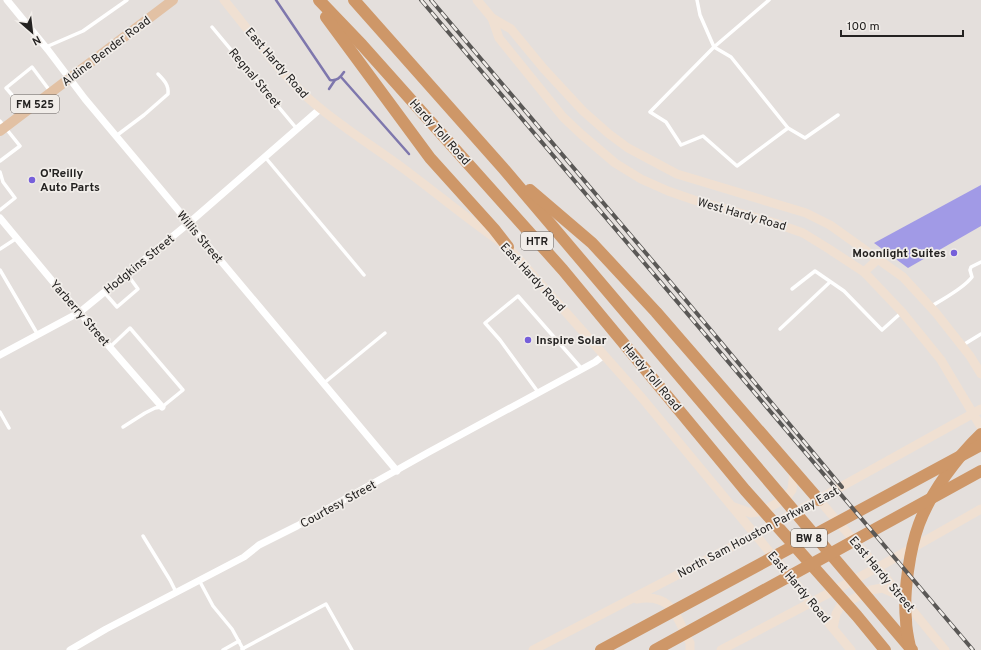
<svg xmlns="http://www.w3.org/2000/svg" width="981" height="650" font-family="Overpass,sans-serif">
	<rect width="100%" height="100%" fill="#e4dfdc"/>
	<path fill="#a19ae6" d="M 981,185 L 981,226 L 908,268 L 874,243 Z"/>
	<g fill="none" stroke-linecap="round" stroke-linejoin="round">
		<g stroke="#7e77ad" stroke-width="2.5">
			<path d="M 276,0 L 330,80 C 337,81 340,78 344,72"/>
			<path d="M 341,77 L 409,154"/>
			<path d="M 329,89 L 335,80"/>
		</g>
		<g stroke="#fff" stroke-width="3.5">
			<path d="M 697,0 L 700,15 L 714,47 L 731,57 L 788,128 L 805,138 L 838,115"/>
			<path d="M 769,0 L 714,47 L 650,112 L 666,122 L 681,145 L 703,136 L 737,166 L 788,128"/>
			<path d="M 212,27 L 297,129"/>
			<path d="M 46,47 L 83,31 L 127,0"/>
			<path d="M 26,111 L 6,88 L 32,67 L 50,91"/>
			<path d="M 0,121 L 20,146 L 0,161"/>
			<path d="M 116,136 L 144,115 L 168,94 C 169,85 164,80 158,74"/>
			<path d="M 265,157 L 364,275"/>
			<path d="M 0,172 L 3,182 L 15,198 L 0,210"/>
			<path d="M 0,249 L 17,238"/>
			<path d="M 0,270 L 38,335"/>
			<path d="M 792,289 L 815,271 L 844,291 L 882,330 L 902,312"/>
			<path d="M 104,292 L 117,307 L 138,289 L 127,274"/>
			<path d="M 932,306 C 944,298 963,289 972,277 L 970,270 L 971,267 L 981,262"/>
			<path d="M 780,329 L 830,282"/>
			<path d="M 963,345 L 981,334"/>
			<path d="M 110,347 L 130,328 L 183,390 L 162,407 L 155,408 L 145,413 L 123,427"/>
			<path d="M 324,383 L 385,333"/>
			<path d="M 538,392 L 500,340 L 485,323 L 518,296 L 582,369"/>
			<path d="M 0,412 L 9,428"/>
			<path d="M 143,536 L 170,580 L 176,592"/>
			<path d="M 199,580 L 213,606 L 232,629 L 243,649"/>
			<path d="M 242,649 L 326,604 L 352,650"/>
			<path d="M 223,650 L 239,641"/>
		</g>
		<g stroke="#fff" stroke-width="7">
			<path d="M 7,0 L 48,50 L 85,99 L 397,471"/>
			<path d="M 0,218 L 54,283 L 162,407"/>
			<path d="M 0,355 L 80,312 L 189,223 L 320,109"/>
			<path d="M 70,650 L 106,629 L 244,557 L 259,545 L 297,526 L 429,452 L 595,362 L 604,355"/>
		</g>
		<g stroke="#f0e0d2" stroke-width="9">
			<path d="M 224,0 C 251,33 276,68 307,97 C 336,124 372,145 404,169 C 439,195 472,223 508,247 L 642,398 L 851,650"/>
			<path d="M 477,0 L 492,18 L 511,29 L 544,69 L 583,111 L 609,134 L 628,148 L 677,174 L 806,213 L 830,225 L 903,277 L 936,313 L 970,356 L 981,374"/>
			<path d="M 492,18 L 499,38 L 563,117 L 581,134 L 615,163 L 641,179 L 668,191 L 694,200 L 775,223 L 803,233 L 829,249 L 864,272 L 902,312 L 941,360 L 981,427"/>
			<path d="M 864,272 L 878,259"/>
			<path d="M 819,500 L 877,567 L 945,650"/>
			<path d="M 734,507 L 751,513 L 763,511 L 786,498 L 792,490 L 794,471"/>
			<path d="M 637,599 C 673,593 676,617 690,643 L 690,650"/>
			<path d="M 833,628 L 836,614 L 841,605 L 871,590 L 882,588 L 900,596"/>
			<path d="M 533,650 L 756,534 L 981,409"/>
			<path d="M 721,650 L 884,564 L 981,509"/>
		</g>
		<path stroke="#e2c1a4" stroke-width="10" d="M 0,131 L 173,0"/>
		<g stroke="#ce9768" stroke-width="12">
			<path d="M 319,0 L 362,45 L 563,270 L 745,490 L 857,616 L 885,650"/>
			<path d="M 354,0 L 503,168 L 912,650"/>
			<path d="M 326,17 L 430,158 L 494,229 L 508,247"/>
			<path d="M 530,190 L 592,243 L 656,312 L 819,500"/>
			<path d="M 910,647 C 908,638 906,629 906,620 C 903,593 910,548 919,524 C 931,492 957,457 981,434"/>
			<path d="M 601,650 L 981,445"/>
			<path d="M 655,650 L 981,471"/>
		</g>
		<g stroke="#5a5856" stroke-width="4">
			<g id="rail">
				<path d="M 421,0 L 973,650"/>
				<path d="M 431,0 L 684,298 L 842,487"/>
			</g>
		</g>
		<use href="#rail" stroke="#f1ede9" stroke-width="2.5" stroke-dasharray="8" stroke-linecap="butt"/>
	</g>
	<g fill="#765fda" stroke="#f1ede9" stroke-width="1.5">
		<circle cx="32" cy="180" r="4"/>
		<circle cx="954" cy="253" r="4"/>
		<circle cx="528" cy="340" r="4"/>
	</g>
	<g text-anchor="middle" stroke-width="3.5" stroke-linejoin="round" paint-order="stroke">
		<g fill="#f1ede9" stroke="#625f5d" stroke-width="1">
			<rect x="11" y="95" width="48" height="18" rx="3"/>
			<rect x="521" y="232" width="32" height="18" rx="3"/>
			<rect x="791" y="529" width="36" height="18" rx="3"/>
		</g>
		<g font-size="11" font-weight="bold" fill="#242221">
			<text x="35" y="108">FM 525</text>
			<text x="537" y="245">HTR</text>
			<text x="809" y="542">BW 8</text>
		</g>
		<g font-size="12" fill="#242221" stroke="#f1ede9">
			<text transform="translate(106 51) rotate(-37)" y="4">Aldine Bender Road</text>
			<text transform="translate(277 63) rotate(49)" y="4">East Hardy Road</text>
			<text transform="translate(255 78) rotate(50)" y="4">Regnal Street</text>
			<text transform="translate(440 132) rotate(48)" y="4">Hardy Toll Road</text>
			<text transform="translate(742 214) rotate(16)" y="4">West Hardy Road</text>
			<text transform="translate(200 237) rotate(50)" y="4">Willis Street</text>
			<text transform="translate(139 264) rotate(-39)" y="4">Hodgkins Street</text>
			<text transform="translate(533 277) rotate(47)" y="4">East Hardy Road</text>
			<text transform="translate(80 313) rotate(49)" y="4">Yarberry Street</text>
			<text transform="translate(652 377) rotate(50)" y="4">Hardy Toll Road</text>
			<text transform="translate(338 504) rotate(-29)" y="4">Courtesy Street</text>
			<text transform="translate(758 532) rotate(-28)" y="4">North Sam Houston Parkway East</text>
			<text transform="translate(882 574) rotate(50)" y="4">East Hardy Street</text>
			<text transform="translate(799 587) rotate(50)" y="4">East Hardy Road</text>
		</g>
		<g font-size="12" font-weight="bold" fill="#242221" stroke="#f1ede9" text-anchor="start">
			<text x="40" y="177">O'Reilly<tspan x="40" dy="14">Auto Parts</tspan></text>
			<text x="946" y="257" text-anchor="end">Moonlight Suites</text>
			<text x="536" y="344">Inspire Solar</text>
		</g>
	</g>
	<g transform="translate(32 32) rotate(152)" stroke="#f1ede9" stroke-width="3" paint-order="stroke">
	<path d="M0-3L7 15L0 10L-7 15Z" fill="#242221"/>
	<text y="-6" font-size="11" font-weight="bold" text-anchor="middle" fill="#242221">N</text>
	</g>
	<path d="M841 30v6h122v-6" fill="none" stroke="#242221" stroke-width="2"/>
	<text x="847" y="30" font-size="12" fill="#242221" stroke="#f1ede9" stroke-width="3" paint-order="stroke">100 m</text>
</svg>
